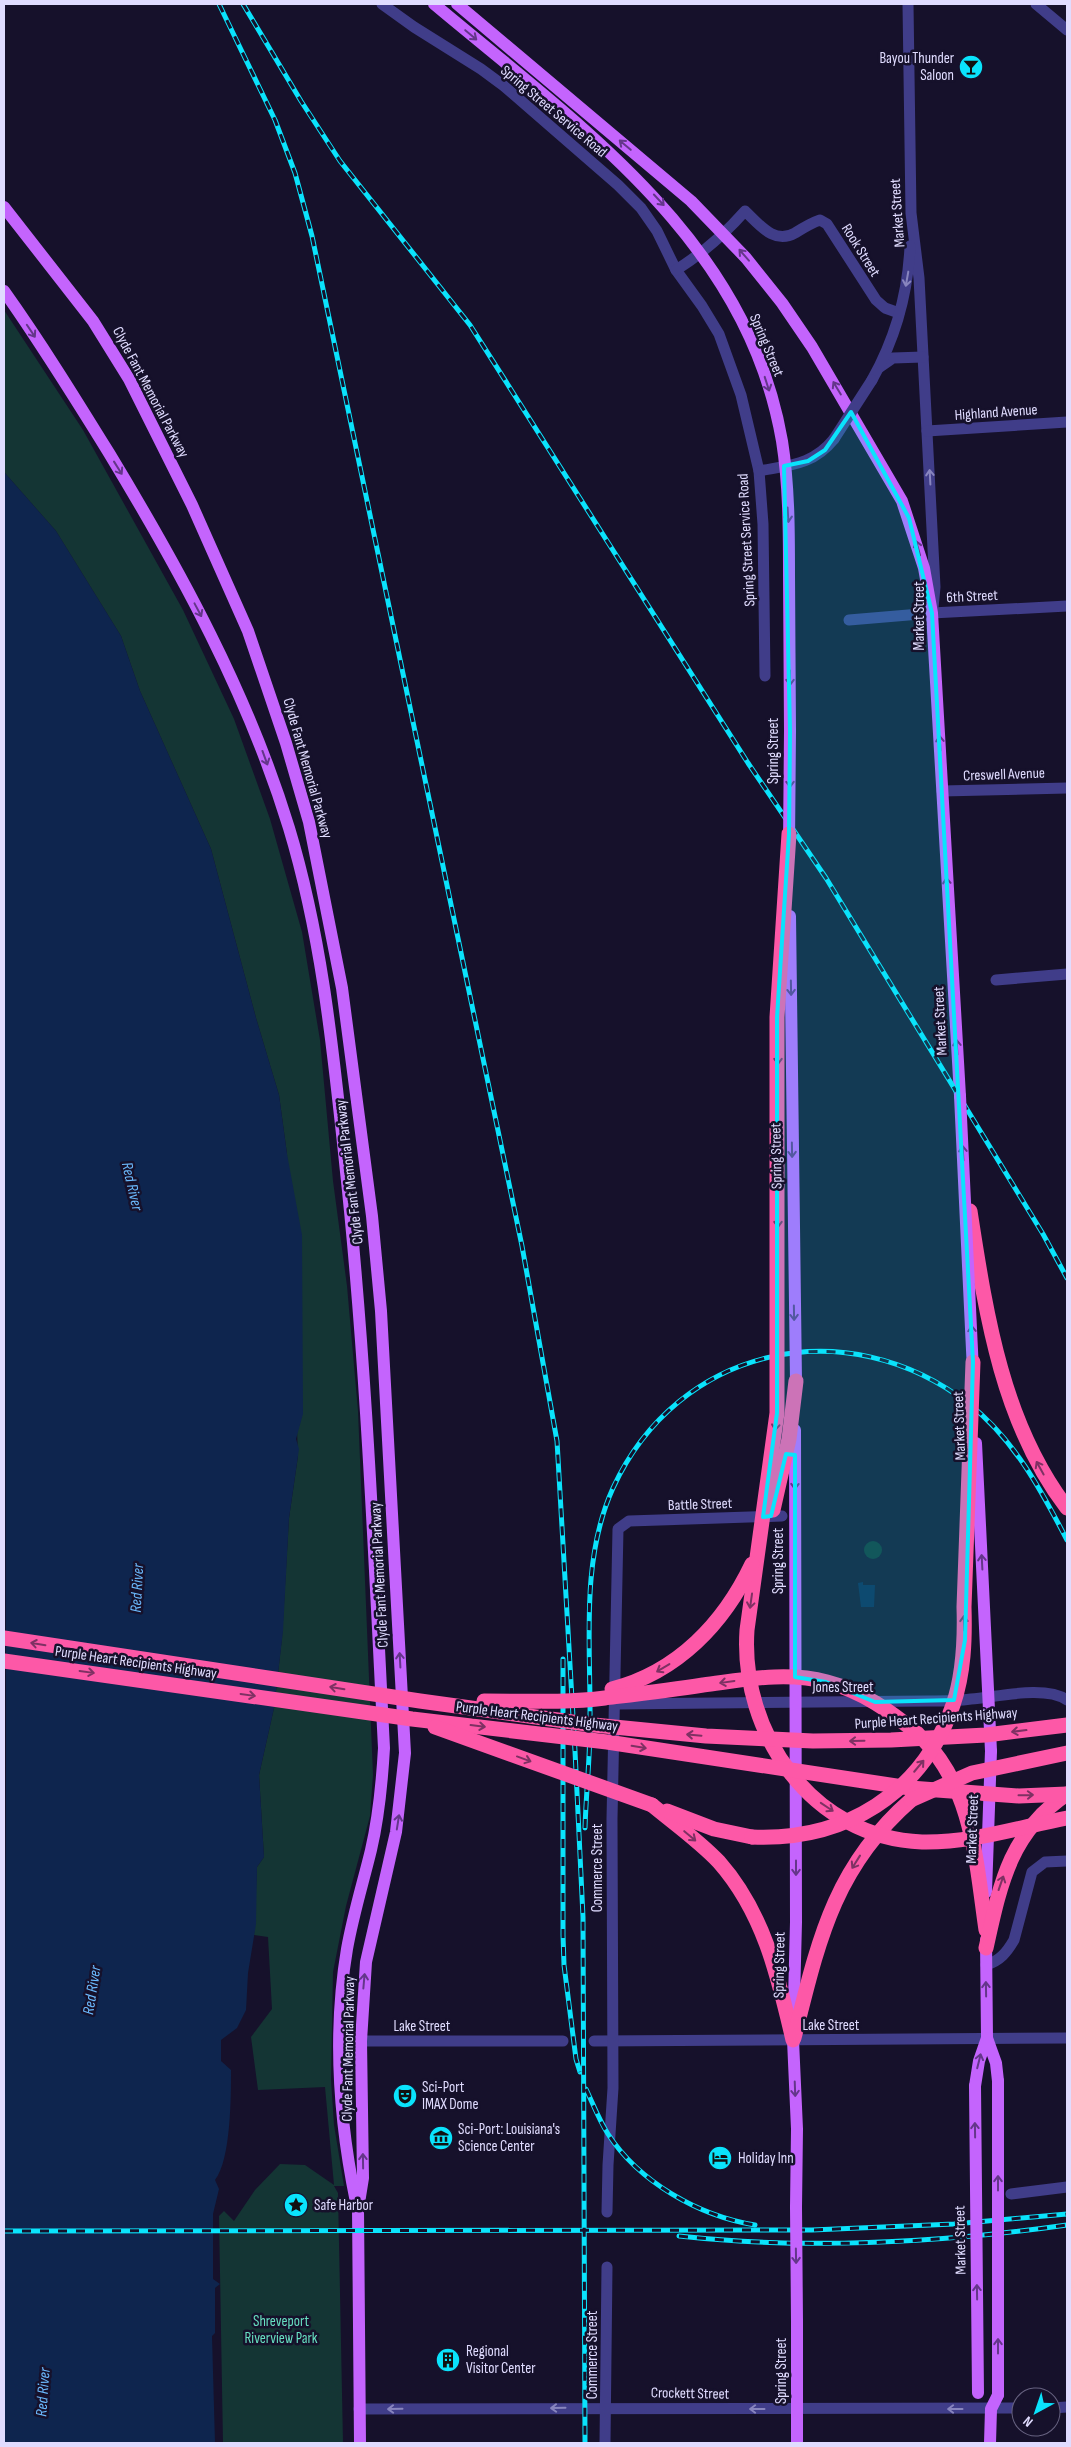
<svg xmlns="http://www.w3.org/2000/svg" width="1071" height="2447" font-family="'Sofia Sans Condensed',sans-serif">
	<rect width="100%" height="100%" fill="#16112b"/>
	<g fill="#143534">
		<path d="M 4,310 L 83,430 L 183,610 L 234,719 L 270,819 L 302,932 L 320,1040 L 333,1181 L 347,1286 L 358,1411 L 373,1775 L 370,1816 L 346,1906 L 333,1972 L 331,2080 L 334,2125 L 344,2186 L 334,2186 L 338,2193 L 343,2443 L 223,2443 L 219,2216 L 224,2211 L 234,2221 L 255,2190 L 280,2164 L 305,2165 L 334,2185 L 325,2087 L 258,2090 L 251,2037 L 272,2009 L 268,1937 L 254,1935 L 257,1867 L 264,1857 L 259,1775 L 274,1708 L 282,1638 L 289,1518 L 298,1456 L 287,1154 L 279,1095 L 256,1018 L 211,849 L 140,691 L 121,636 L 56,531 L 4,472 Z"/>
		<circle cx="873" cy="1550" r="9"/>
	</g>
	<g fill="#0e254e">
		<path d="M 4,472 L 56,531 L 121,636 L 140,691 L 211,849 L 256,1018 L 279,1095 L 287,1154 L 302,1235 L 303,1414 L 296,1439 L 299,1449 L 289,1518 L 283,1631 L 274,1708 L 259,1775 L 264,1857 L 257,1867 L 256,1924 L 248,1973 L 246,2010 L 237,2028 L 221,2040 L 221,2061 L 231,2070 C 231,2096 231,2160 215,2180 L 219,2189 L 213,2214 L 213,2279 L 220,2284 L 215,2288 L 215,2333 L 212,2336 L 215,2443 L 4,2443 L 6,1766 Z"/>
		<path d="M 863,1582 L 863,1585 L 875,1585 L 874,1607 L 861,1607 L 858,1583 Z"/>
	</g>
	<g fill="none" stroke-linecap="round" stroke-linejoin="round">
		<g stroke="#403d89" stroke-width="11">
			<path d="M 382,4 L 414,27 L 481,69 L 504,86 L 618,185 L 641,208 L 657,231 L 676,270 L 702,306 L 719,334 L 741,395 L 759,471 L 763,524 L 765,676"/>
			<path d="M 908,4 L 911,213 L 919,278 L 935,587 L 933,608"/>
			<path d="M 1036,4 L 1067,30"/>
			<path d="M 676,270 C 703,253 724,235 745,211 C 759,224 774,245 795,233 C 803,228 811,223 820,220 L 827,224 L 876,300 L 885,308 L 899,313"/>
			<path d="M 880,367 L 893,358 L 923,357"/>
			<path d="M 872,380 C 895,339 908,292 910,246"/>
			<path d="M 927,431 L 1067,422"/>
			<path d="M 759,471 C 790,465 813,465 834,439"/>
			<path d="M 849,620 L 932,613 L 1067,606"/>
			<path d="M 942,791 L 1067,788"/>
			<path d="M 996,980 L 1067,974"/>
			<path d="M 616,1704 L 928,1701 C 942,1701 957,1701 971,1699 C 997,1697 1045,1685 1067,1700"/>
			<path d="M 986,1965 C 1000,1961 1007,1952 1014,1940 L 1032,1872 L 1045,1862 L 1067,1861"/>
			<path d="M 340,2041 L 563,2041"/>
			<path d="M 594,2041 L 1067,2038"/>
			<path d="M 1011,2194 L 1067,2187"/>
			<path d="M 607,2212 L 608,2165 L 613,2088 L 612,1819 L 618,1529 L 629,1521 L 782,1516"/>
			<path d="M 1051,2408 L 1067,2407"/>
			<path d="M 359,2409 L 1021,2408"/>
			<path d="M 605,2443 L 607,2267"/>
		</g>
		<g stroke="#c464fd" stroke-width="12">
			<path d="M 434,4 C 579,126 747,239 782,441 C 789,485 789,531 789,575 C 789,627 790,679 790,731"/>
			<path d="M 457,4 L 691,201 L 746,258 L 782,303 L 812,347 L 902,501 L 924,568 L 932,613 L 960,1096"/>
			<path d="M 4,207 L 93,321 L 129,379 L 192,505 L 248,631 L 286,743 L 309,822 L 342,988 L 372,1216 L 381,1311 L 405,1753 L 396,1832 L 366,1962 L 361,2041 L 363,2178 L 358,2209 L 360,2443"/>
			<path d="M 4,291 C 41,343 75,398 109,453 C 181,572 248,694 289,828 C 322,937 333,1050 345,1162 C 366,1357 374,1553 384,1748 C 382,1783 379,1816 371,1850 C 363,1883 353,1915 347,1949 C 333,2032 339,2120 356,2202"/>
			<path d="M 795,1430 L 796,1922 L 793,2040 L 797,2129 L 796,2207"/>
			<path d="M 986,1892 L 991,1751"/>
			<path d="M 986,1940 L 987,2038 L 996,2063 L 998,2081"/>
			<path d="M 975,2086 L 979,2061 L 987,2038"/>
			<path d="M 797,2321 L 797,2443"/>
			<path d="M 990,2443 L 991,2409 L 998,2395"/>
		</g>
		<g stroke="#fd58a7" stroke-width="15">
			<path d="M 970,1211 C 986,1314 1002,1423 1067,1508"/>
			<path d="M 923,1739 C 973,1790 976,1862 986,1930"/>
			<path d="M 652,1805 C 675,1824 699,1841 719,1862 C 764,1913 778,1976 793,2040"/>
			<path d="M 667,1811 L 714,1829 L 752,1837"/>
			<path d="M 986,1948 C 1000,1885 1010,1832 1067,1794"/>
			<path d="M 794,2038 C 818,1943 833,1868 911,1800"/>
		</g>
		<g stroke="#0ae3fc" stroke-width="5">
			<g id="rail">
				<path d="M 219,4 L 275,120 L 295,173 L 312,236 L 522,1246 L 557,1441 L 575,1751 L 583,1917 L 585,2443"/>
				<path d="M 243,4 L 301,101 L 340,161 L 470,325 L 748,763 L 826,878 L 1043,1234 L 1067,1278"/>
				<path d="M 563,1659 L 563,1935 L 564,1965 L 576,2059 L 580,2072"/>
				<path d="M 585,1828 C 586,1793 590,1759 590,1724 C 591,1646 580,1561 613,1488 C 678,1346 847,1309 969,1404 C 1014,1439 1041,1490 1067,1540"/>
				<path d="M 586,2089 C 593,2104 599,2120 608,2134 C 639,2182 699,2216 755,2225"/>
				<path d="M 4,2231 L 812,2230 L 954,2224 L 1067,2214"/>
				<path d="M 679,2236 C 808,2250 939,2243 1067,2225"/>
			</g>
		</g>
		<use href="#rail" stroke="#16112b" stroke-width="3" stroke-dasharray="9" stroke-linecap="butt"/>
		<path stroke="#403d89" stroke-width="11" d="M 834,439 L 872,380"/>
		<g stroke="#c464fd" stroke-width="12">
			<path d="M 789,844 L 790,731"/>
			<path d="M 790,916 L 796,1381"/>
			<path d="M 960,1096 L 973,1371"/>
			<path d="M 976,1443 L 991,1751"/>
			<path d="M 975,2086 L 978,2393"/>
			<path d="M 796,2207 L 797,2321"/>
			<path d="M 998,2395 L 998,2081"/>
		</g>
		<g stroke="#fd58a7" stroke-width="15">
			<path d="M 789,834 L 777,1017 L 777,1413 L 747,1630 C 740,1733 812,1838 922,1842 C 971,1843 1020,1827 1067,1818"/>
			<path d="M 773,1510 L 789,1439 L 796,1381"/>
			<path d="M 4,1638 L 420,1701 L 594,1725 L 706,1736 L 813,1741 L 891,1740 L 986,1735 L 1067,1725"/>
			<path d="M 4,1661 L 412,1719 L 607,1742 L 910,1788 L 1019,1796 L 1067,1794"/>
			<path d="M 612,1689 C 678,1672 724,1623 752,1564"/>
			<path d="M 484,1701 C 524,1701 565,1703 605,1698 C 637,1694 670,1690 703,1685 C 743,1680 786,1671 827,1682 C 862,1691 890,1711 918,1734"/>
			<path d="M 435,1727 L 652,1805"/>
			<path d="M 911,1800 L 972,1773 L 1067,1753"/>
			<path d="M 752,1837 C 845,1841 922,1794 953,1705 C 964,1673 965,1639 964,1607 L 973,1362"/>
		</g>
	</g>
	<defs><path id="oneway-shaft" d="M-6 0H5M1.5-3L5.5 0L1.5 3" fill="none" stroke-width="1.6" stroke-linecap="round" stroke-linejoin="round" transform="scale(1.25)"/></defs>
	<g stroke="#64368a">
		<use href="#oneway-shaft" transform="translate(471 35) rotate(40)"/>
		<use href="#oneway-shaft" transform="translate(625 145) rotate(-140)"/>
		<use href="#oneway-shaft" transform="translate(659 200) rotate(47)"/>
		<use href="#oneway-shaft" transform="translate(744 255) rotate(-131)"/>
		<use href="#oneway-shaft" transform="translate(31 331) rotate(56)"/>
		<use href="#oneway-shaft" transform="translate(767 384) rotate(72)"/>
		<use href="#oneway-shaft" transform="translate(837 388) rotate(-121)"/>
		<use href="#oneway-shaft" transform="translate(118 468) rotate(58)"/>
		<use href="#oneway-shaft" transform="translate(788 515) rotate(87)"/>
		<use href="#oneway-shaft" transform="translate(918 548) rotate(-106)"/>
		<use href="#oneway-shaft" transform="translate(198 610) rotate(62)"/>
		<use href="#oneway-shaft" transform="translate(790 678) rotate(90)"/>
		<use href="#oneway-shaft" transform="translate(940 743) rotate(-93)"/>
		<use href="#oneway-shaft" transform="translate(265 758) rotate(70)"/>
		<use href="#oneway-shaft" transform="translate(790 780) rotate(90)"/>
		<use href="#oneway-shaft" transform="translate(947 885) rotate(-94)"/>
		<use href="#oneway-shaft" transform="translate(791 988) rotate(89)"/>
		<use href="#oneway-shaft" transform="translate(957 1047) rotate(-93)"/>
		<use href="#oneway-shaft" transform="translate(792 1150) rotate(89)"/>
		<use href="#oneway-shaft" transform="translate(963 1153) rotate(-93)"/>
		<use href="#oneway-shaft" transform="translate(794 1313) rotate(89)"/>
		<use href="#oneway-shaft" transform="translate(972 1333) rotate(-92)"/>
		<use href="#oneway-shaft" transform="translate(795 1482) rotate(91)"/>
		<use href="#oneway-shaft" transform="translate(982 1562) rotate(-93)"/>
		<use href="#oneway-shaft" transform="translate(400 1660) rotate(-93)"/>
		<use href="#oneway-shaft" transform="translate(398 1822) rotate(-81)"/>
		<use href="#oneway-shaft" transform="translate(796 1868) rotate(90)"/>
		<use href="#oneway-shaft" transform="translate(364 1981) rotate(-85)"/>
		<use href="#oneway-shaft" transform="translate(986 1989) rotate(-91)"/>
		<use href="#oneway-shaft" transform="translate(979 2061) rotate(-76)"/>
		<use href="#oneway-shaft" transform="translate(795 2089) rotate(88)"/>
		<use href="#oneway-shaft" transform="translate(975 2130) rotate(-91)"/>
		<use href="#oneway-shaft" transform="translate(363 2161) rotate(-91)"/>
		<use href="#oneway-shaft" transform="translate(998 2183) rotate(-90)"/>
		<use href="#oneway-shaft" transform="translate(796 2256) rotate(89)"/>
		<use href="#oneway-shaft" transform="translate(977 2292) rotate(-91)"/>
		<use href="#oneway-shaft" transform="translate(998 2346) rotate(-90)"/>
	</g>
	<g stroke="#8885be">
		<use href="#oneway-shaft" transform="translate(907 279) rotate(100)"/>
		<use href="#oneway-shaft" transform="translate(930 477) rotate(-93)"/>
		<use href="#oneway-shaft" transform="translate(558 2408) rotate(179)"/>
		<use href="#oneway-shaft" transform="translate(395 2409) rotate(179)"/>
		<use href="#oneway-shaft" transform="translate(757 2409) rotate(-180)"/>
		<use href="#oneway-shaft" transform="translate(955 2409) rotate(180)"/>
	</g>
	<g stroke="#7e3163">
		<use href="#oneway-shaft" transform="translate(778 1057) rotate(90)"/>
		<use href="#oneway-shaft" transform="translate(778 1220) rotate(90)"/>
		<use href="#oneway-shaft" transform="translate(776 1423) rotate(97)"/>
		<use href="#oneway-shaft" transform="translate(1040 1468) rotate(-119)"/>
		<use href="#oneway-shaft" transform="translate(751 1601) rotate(98)"/>
		<use href="#oneway-shaft" transform="translate(964 1623) rotate(-91)"/>
		<use href="#oneway-shaft" transform="translate(38 1644) rotate(-171)"/>
		<use href="#oneway-shaft" transform="translate(663 1668) rotate(149)"/>
		<use href="#oneway-shaft" transform="translate(87 1672) rotate(8)"/>
		<use href="#oneway-shaft" transform="translate(727 1682) rotate(172)"/>
		<use href="#oneway-shaft" transform="translate(337 1688) rotate(-171)"/>
		<use href="#oneway-shaft" transform="translate(248 1695) rotate(8)"/>
		<use href="#oneway-shaft" transform="translate(478 1726) rotate(7)"/>
		<use href="#oneway-shaft" transform="translate(1019 1731) rotate(173)"/>
		<use href="#oneway-shaft" transform="translate(694 1735) rotate(-175)"/>
		<use href="#oneway-shaft" transform="translate(857 1741) rotate(179)"/>
		<use href="#oneway-shaft" transform="translate(639 1747) rotate(9)"/>
		<use href="#oneway-shaft" transform="translate(524 1759) rotate(20)"/>
		<use href="#oneway-shaft" transform="translate(919 1766) rotate(-50)"/>
		<use href="#oneway-shaft" transform="translate(1026 1795) rotate(-1)"/>
		<use href="#oneway-shaft" transform="translate(827 1807) rotate(34)"/>
		<use href="#oneway-shaft" transform="translate(690 1836) rotate(40)"/>
		<use href="#oneway-shaft" transform="translate(856 1862) rotate(122)"/>
		<use href="#oneway-shaft" transform="translate(1001 1883) rotate(-71)"/>
	</g>
	<path fill="#0ae3fc" fill-opacity="0.2" stroke="#0ae3fc" stroke-width="4" stroke-linejoin="round" d="M 851,412 L 909,518 L 932,613 L 973,1362 L 965,1640 L 954,1700 L 875,1702 L 826,1682 L 795,1677 L 795,1455 L 786,1454 L 771,1516 L 763,1517 L 777,1413 L 777,1017 L 789,834 L 790,731 L 784,466 L 808,461 L 825,450 Z"/>
	<defs>
		<g id="bar-disc" transform="scale(1.25)"><circle r="9.5" fill="#0ae3fc" stroke="#16112b"/><path d="M-6-5H6L.8 .8V4.5H3.5V6h-7V4.5H-.8V.8Z" fill="#111"/></g>
		<g id="theatre-disc" transform="scale(1.25)"><circle r="9.5" fill="#0ae3fc" stroke="#16112b"/><path d="M-5-5.5Q0-4 5-5.5V0Q5 5 0 6Q-5 5-5 0ZM-3.3-2.5H-1v1.5H-3.3ZM1-2.5H3.3v1.5H1ZM-2.8 1Q0 5.5 2.8 1Z" fill="#111"/></g>
		<g id="museum-disc" transform="scale(1.25)"><circle r="9.5" fill="#0ae3fc" stroke="#16112b"/><path d="M0-6L6-3V-2H-6V-3ZM-5-1h2V3h-2ZM-1-1h2V3h-2ZM3-1h2V3H3ZM-6 4H6V6H-6Z" fill="#111"/></g>
		<g id="hotel-disc" transform="scale(1.25)"><circle r="9.5" fill="#0ae3fc" stroke="#16112b"/><path d="M-6-4.5h1.5V1H6V5H4.5V3h-9V5H-6ZM-4 0a1.8 1.8 0 1 1 3.6 0ZM.5 0V-2.5h3Q6-2.5 6 0Z" fill="#111"/></g>
		<g id="sight-disc" transform="scale(1.25)"><circle r="9.5" fill="#0ae3fc" stroke="#16112b"/><path d="M0-6L1.8-2.2L6-1.7L2.9 1.2L3.7 5.4L0 3.3L-3.7 5.4L-2.9 1.2L-6-1.7L-1.8-2.2Z" fill="#111"/></g>
		<g id="building-disc" transform="scale(1.25)"><circle r="9.5" fill="#0ae3fc" stroke="#16112b"/><path d="M-4-6H4V6H1V3H-1V6H-4ZM-2.5-4.3h1.7v1.8h-1.7ZM.8-4.3h1.7v1.8H.8ZM-2.5-1h1.7V.8h-1.7ZM.8-1h1.7V.8H.8Z" fill="#111"/></g>
	</defs>
	<g fill-rule="evenodd">
		<use href="#bar-disc" x="971" y="67"/>
		<use href="#theatre-disc" x="405" y="2096"/>
		<use href="#museum-disc" x="441" y="2138"/>
		<use href="#hotel-disc" x="720" y="2158"/>
		<use href="#sight-disc" x="296" y="2205"/>
		<use href="#building-disc" x="448" y="2360"/>
	</g>
	<g text-anchor="middle" stroke-width="5" stroke-linejoin="round" paint-order="stroke">
		<g font-size="15" fill="#e0dcff" stroke="#16112b" text-anchor="start">
			<text x="954" y="63" text-anchor="end">Bayou Thunder<tspan x="954" dy="17">Saloon</tspan></text>
			<text x="422" y="2092">Sci-Port<tspan x="422" dy="17">IMAX Dome</tspan></text>
			<text x="458" y="2134">Sci-Port: Louisiana's<tspan x="458" dy="17">Science Center</tspan></text>
			<text x="738" y="2163">Holiday Inn</text>
			<text x="314" y="2210">Safe Harbor</text>
			<text x="466" y="2356">Regional<tspan x="466" dy="17">Visitor Center</tspan></text>
		</g>
		<g font-size="15" fill="#e0dcff" stroke="#16112b">
			<text transform="translate(554 111) rotate(40)" y="5">Spring Street Service Road</text>
			<text transform="translate(897 213) rotate(-94)" y="5">Market Street</text>
			<text transform="translate(861 250) rotate(58)" y="5">Rook Street</text>
			<text transform="translate(767 345) rotate(67)" y="5">Spring Street</text>
			<text transform="translate(151 392) rotate(62)" y="5">Clyde Fant Memorial Parkway</text>
			<text transform="translate(996 412) rotate(-4)" y="5">Highland Avenue</text>
			<text transform="translate(746 540) rotate(-93)" y="5">Spring Street Service Road</text>
			<text transform="translate(972 596) rotate(-3)" y="5">6th Street</text>
			<text transform="translate(919 616) rotate(-90)" y="5">Market Street</text>
			<text transform="translate(773 751) rotate(-90)" y="5">Spring Street</text>
			<text transform="translate(308 768) rotate(74)" y="5">Clyde Fant Memorial Parkway</text>
			<text transform="translate(1004 774) rotate(-2)" y="5">Creswell Avenue</text>
			<text transform="translate(940 1021) rotate(-93)" y="5">Market Street</text>
			<text transform="translate(776 1156) rotate(-91)" y="5">Spring Street</text>
			<text transform="translate(349 1172) rotate(-97)" y="5">Clyde Fant Memorial Parkway</text>
			<text transform="translate(959 1426) rotate(-92)" y="5">Market Street</text>
			<text transform="translate(700 1504) rotate(-2)" y="5">Battle Street</text>
			<text transform="translate(778 1561) rotate(-90)" y="5">Spring Street</text>
			<text transform="translate(379 1575) rotate(-93)" y="5">Clyde Fant Memorial Parkway</text>
			<text transform="translate(136 1662) rotate(8)" y="5">Purple Heart Recipients Highway</text>
			<text x="843" y="1692">Jones Street</text>
			<text transform="translate(537 1716) rotate(7)" y="5">Purple Heart Recipients Highway</text>
			<text transform="translate(936 1718) rotate(-4)" y="5">Purple Heart Recipients Highway</text>
			<text transform="translate(972 1829) rotate(-88)" y="5">Market Street</text>
			<text transform="translate(597 1868) rotate(-90)" y="5">Commerce Street</text>
			<text transform="translate(779 1965) rotate(-89)" y="5">Spring Street</text>
			<text x="831" y="2030">Lake Street</text>
			<text x="422" y="2031">Lake Street</text>
			<text transform="translate(348 2049) rotate(-89)" y="5">Clyde Fant Memorial Parkway</text>
			<text transform="translate(960 2240) rotate(-91)" y="5">Market Street</text>
			<text transform="translate(592 2355) rotate(-90)" y="5">Commerce Street</text>
			<text transform="translate(781 2371) rotate(-90)" y="5">Spring Street</text>
			<text transform="translate(690 2393) rotate(1)" y="5">Crockett Street</text>
		</g>
		<g font-size="15" fill="#67e0c2" stroke="#16112b">
			<text x="281" y="2326">Shreveport<tspan x="281" dy="17">Riverview Park</tspan></text>
		</g>
		<g font-size="16" font-style="italic" fill="#6bb9fd" stroke="#16112b">
			<text transform="translate(133 1186) rotate(77)" y="6">Red River</text>
			<text transform="translate(136 1588) rotate(-87)" y="6">Red River</text>
			<text transform="translate(91 1990) rotate(-81)" y="6">Red River</text>
			<text transform="translate(42 2392) rotate(-86)" y="6">Red River</text>
		</g>
	</g>
	<rect width="1071" height="2447" fill="none" stroke="#e0dcff" stroke-width="10"/>
	<g transform="translate(1036 2412) rotate(220)"><circle r="24" fill="#16112b" stroke="#676280"/>
	<path d="M0-4L9 19L0 12L-9 19Z" fill="#0ae3fc"/>
	<text y="-8" font-size="14" font-weight="bold" text-anchor="middle" fill="#e0dcff">N</text>
	</g>
</svg>
